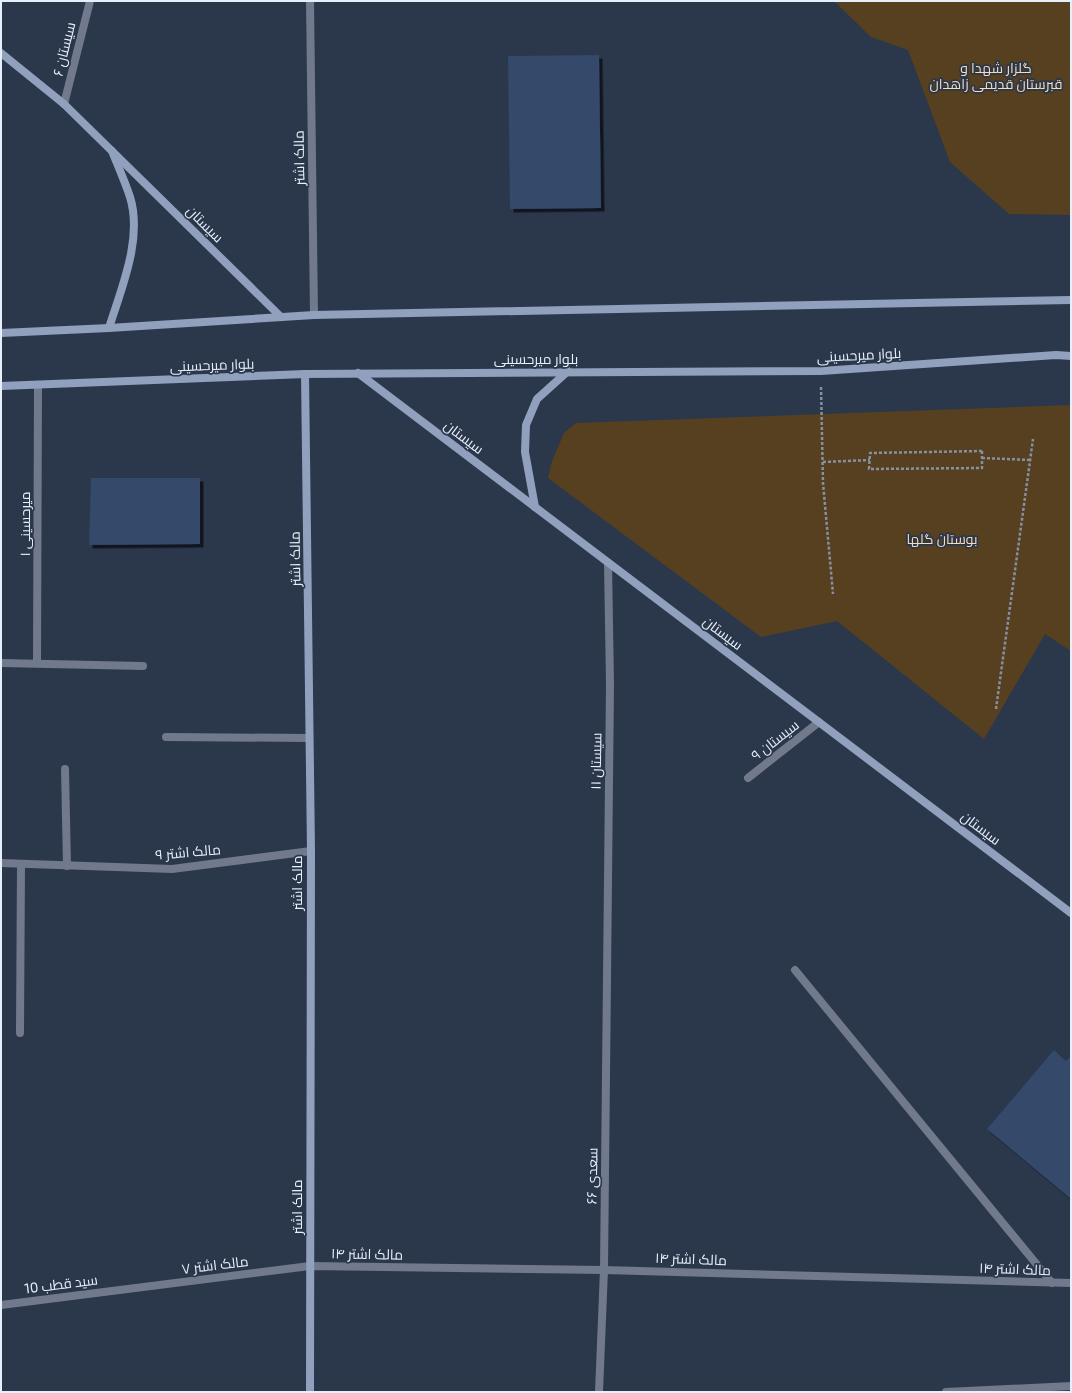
<svg xmlns="http://www.w3.org/2000/svg" width="1072" height="1393" font-family="'Exo 2',Cairo,sans-serif">
	<defs>
		<filter id="shadow"><feDropShadow dx="3.5" dy="3.5" stdDeviation="0" flood-color="#0009"/></filter>
	</defs>
	<rect width="100%" height="100%" fill="#2b374b"/>
	<g fill="#574020">
		<path d="M 834,1 L 1071,1 L 1071,215 L 1009,214 L 950,162 L 908,50 L 871,37 Z"/>
		<path d="M 1071,405 L 1071,651 L 1045,634 L 984,739 L 837,621 L 761,637 L 548,478 L 552,461 L 564,433 L 576,423 Z"/>
	</g>
	<g fill="#34486b" filter="url(#shadow)">
		<path d="M 599,55 L 601,208 L 510,209 L 508,56 Z"/>
		<path d="M 91,478 L 200,478 L 200,544 L 89,545 Z"/>
		<path d="M 1054,1050 L 1066,1061 L 1071,1056 L 1071,1199 L 987,1129 Z"/>
	</g>
	<g fill="none" stroke-linecap="round" stroke-linejoin="round">
		<g stroke="#8590a0" stroke-width="2.5" stroke-dasharray="3 2" stroke-linecap="butt">
			<path d="M 821,387 L 823,483 L 833,594"/>
			<path d="M 982,451 L 982,468 L 869,469 L 870,453 Z"/>
			<path d="M 982,458 L 1030,460"/>
			<path d="M 823,462 L 870,460"/>
			<path d="M 996,709 L 1033,439"/>
		</g>
		<g stroke="#717a8c" stroke-width="8">
			<path d="M 310,1 L 314,315"/>
			<path d="M 64,104 L 90,1"/>
			<path d="M 1,663 L 143,666"/>
			<path d="M 37,663 L 38,385"/>
			<path d="M 166,737 L 309,738"/>
			<path d="M 65,769 L 67,866"/>
			<path d="M 748,778 L 819,722"/>
			<path d="M 1,863 L 172,869 L 311,851"/>
			<path d="M 795,970 L 1052,1283"/>
			<path d="M 20,1033 L 21,865"/>
			<path d="M 1,1305 L 310,1266 L 604,1270 L 1071,1283"/>
			<path d="M 599,1392 L 604,1270 L 610,684 L 608,563"/>
			<path d="M 946,1392 L 1071,1386"/>
		</g>
		<g stroke="#91a0bc" stroke-width="8">
			<path d="M 1,53 L 64,104 L 281,317"/>
			<path d="M 109,328 C 121,289 143,239 130,197 C 125,182 118,166 112,151"/>
			<path d="M 1,333 L 109,328 L 314,315 L 1071,300"/>
			<path d="M 358,373 L 1071,913"/>
			<path d="M 305,374 L 311,851 L 310,1392"/>
			<path d="M 1,386 L 305,374 L 821,371 L 1056,355 L 1071,356"/>
			<path d="M 535,507 L 525,452 L 526,425 L 537,399 L 568,371"/>
		</g>
	</g>
	<g text-anchor="middle" stroke-width="3.5" stroke-linejoin="round" paint-order="stroke">
		<g font-size="14" fill="#e7effc" stroke="#2b374b">
			<text transform="translate(64 49) rotate(-76)" y="5">سیستان ۶</text>
			<text transform="translate(299 158) rotate(-91)" y="5">مالک اشتر</text>
			<text transform="translate(205 224) rotate(45)" y="5">سیستان</text>
			<text transform="translate(859 355) rotate(-3)" y="5">بلوار میرحسینی</text>
			<text x="536" y="364">بلوار میرحسینی</text>
			<text transform="translate(212 365) rotate(-2)" y="5">بلوار میرحسینی</text>
			<text transform="translate(464 437) rotate(37)" y="5">سیستان</text>
			<text transform="translate(25 524) rotate(-90)" y="5">میرحسینی ۱</text>
			<text transform="translate(295 559) rotate(-91)" y="5">مالک اشتر</text>
			<text transform="translate(723 633) rotate(37)" y="5">سیستان</text>
			<text transform="translate(775 740) rotate(-38)" y="5">سیستان ۹</text>
			<text transform="translate(596 761) rotate(-89)" y="5">سیستان ۱۱</text>
			<text transform="translate(981 828) rotate(37)" y="5">سیستان</text>
			<text transform="translate(188 852) rotate(-5)" y="5">مالک اشتر ۹</text>
			<text transform="translate(297 883) rotate(-90)" y="5">مالک اشتر</text>
			<text transform="translate(592 1176) rotate(-89)" y="5">سعدی ۶۶</text>
			<text transform="translate(297 1207) rotate(-90)" y="5">مالک اشتر</text>
			<text transform="translate(367 1254) rotate(1)" y="5">مالک اشتر ۱۴</text>
			<text transform="translate(691 1259) rotate(2)" y="5">مالک اشتر ۱۴</text>
			<text transform="translate(215 1265) rotate(-7)" y="5">مالک اشتر ۷</text>
			<text transform="translate(1015 1269) rotate(2)" y="5">مالک اشتر ۱۴</text>
			<text transform="translate(61 1284) rotate(-7)" y="5">سید قطب 10</text>
		</g>
		<g font-size="14" fill="#f8dcb8" stroke="#2b374b">
			<text x="996" y="73">گلزار شهدا و<tspan x="996" dy="16">قبرستان قدیمی زاهدان</tspan></text>
			<text x="942" y="544">بوستان گلها</text>
		</g>
	</g>
	<rect width="1072" height="1393" fill="none" stroke="#e7effc" stroke-width="4"/>
</svg>
